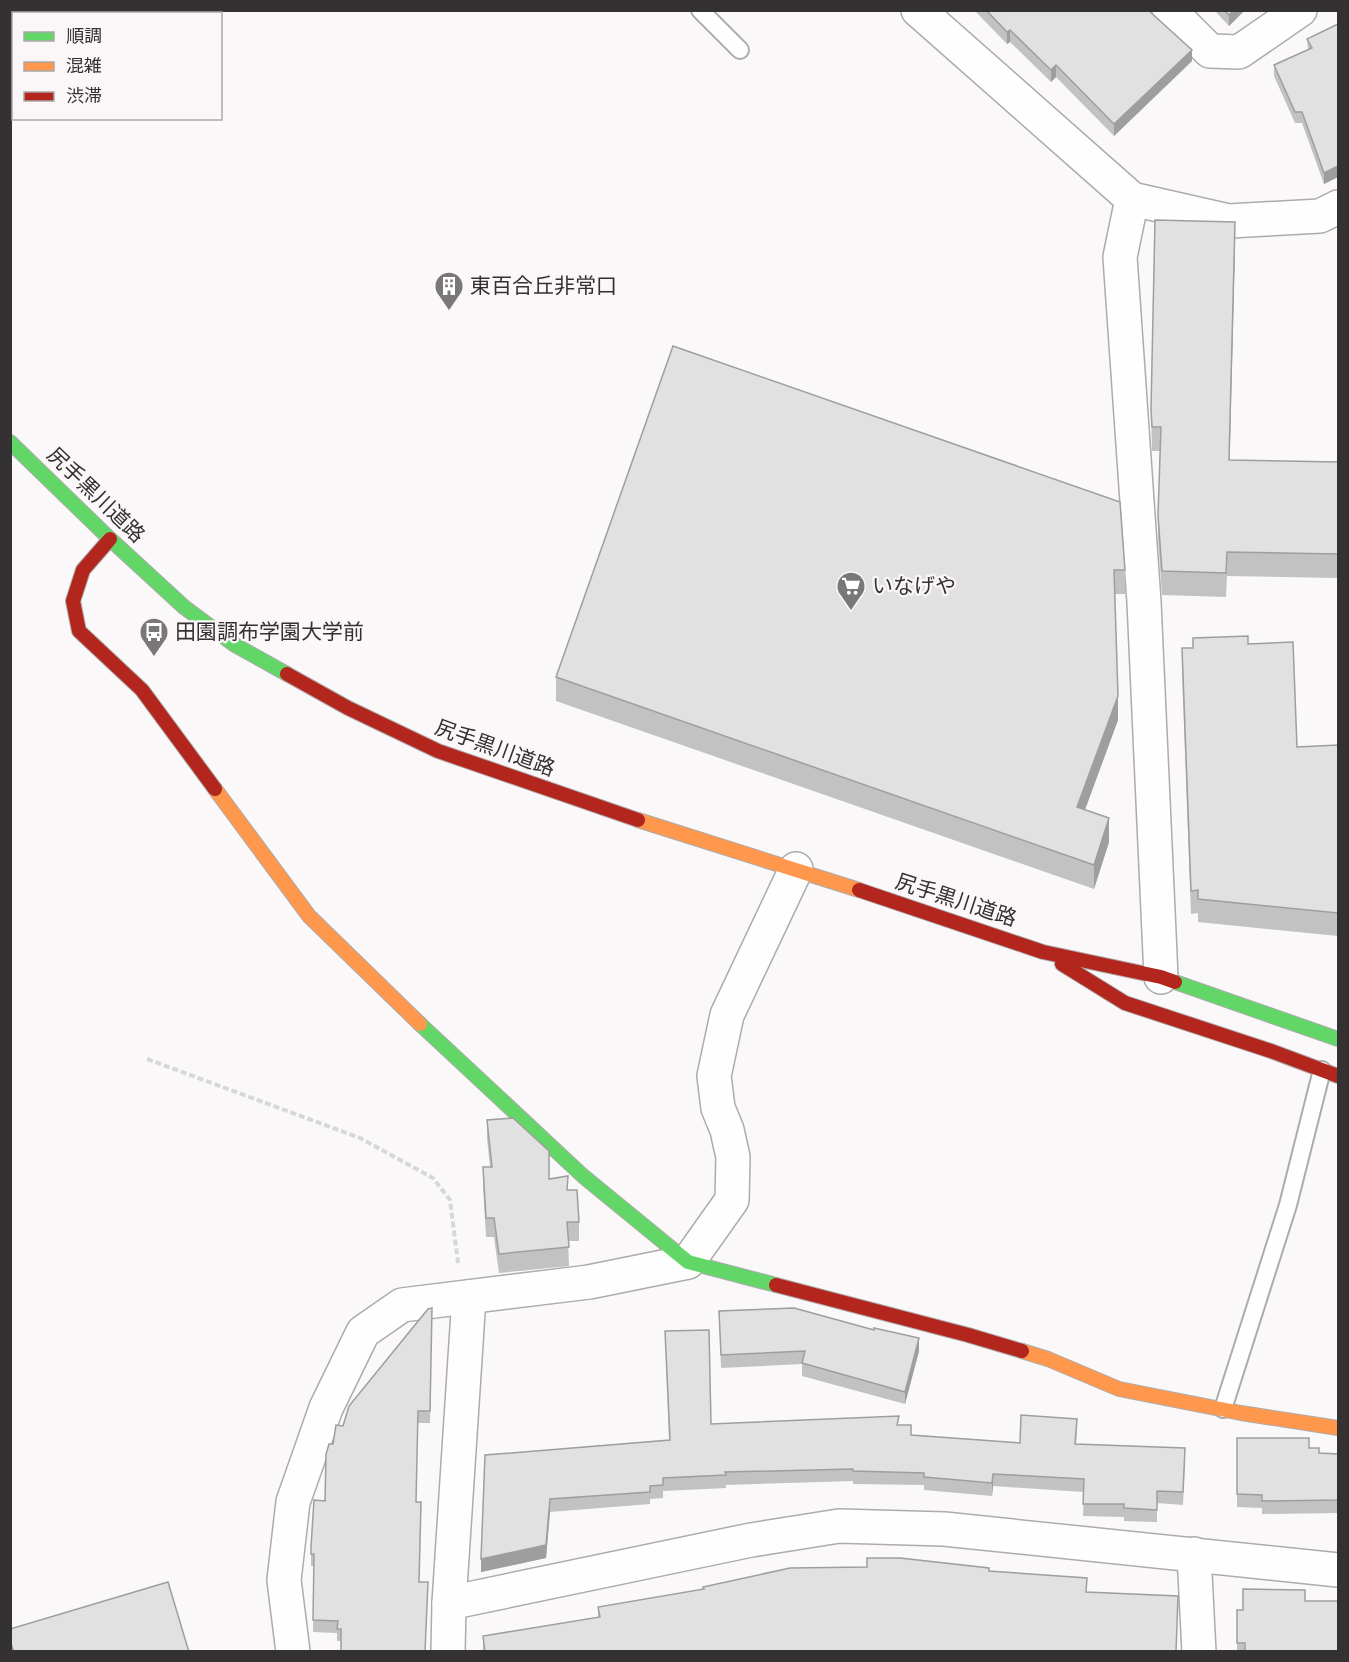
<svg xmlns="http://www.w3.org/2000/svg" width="1349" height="1662" font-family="Raleway,'Noto Sans JP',sans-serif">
	<rect width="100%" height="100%" fill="#faf8f9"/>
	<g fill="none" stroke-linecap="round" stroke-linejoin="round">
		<g stroke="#adabac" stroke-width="20">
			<g id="lane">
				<path d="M 700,10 L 740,50"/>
				<path d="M 1223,1409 L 1288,1205 L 1322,1070"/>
			</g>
		</g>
		<g stroke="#adabac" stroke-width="36">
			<g id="street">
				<path d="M 918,10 L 1132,199 L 1229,221 L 1320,216 L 1338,207"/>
				<path d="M 1169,10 L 1210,51 L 1239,52 L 1300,10"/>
				<path d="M 1132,199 L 1120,257 L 1144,602 L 1161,977"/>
				<path d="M 1194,1554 L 1199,1652"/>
				<path d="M 449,1603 L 751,1540 L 839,1526 L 944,1529 L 1338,1570"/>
				<path d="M 293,1652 L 284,1580 L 293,1502 L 326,1408 L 363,1332 L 402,1305 L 589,1282 L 688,1262 L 732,1200 L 733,1157 L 727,1130 L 718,1108 L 714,1076 L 727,1015 L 796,869"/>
				<path d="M 448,1652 L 449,1603 L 469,1297"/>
			</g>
		</g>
		<g stroke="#adabac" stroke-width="16">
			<g id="fast">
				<path d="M 10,442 L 110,539 L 184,607 L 235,645 L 287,674"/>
				<path d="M 1175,982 L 1338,1039"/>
				<path d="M 420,1024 L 583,1176 L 688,1262 L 776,1285"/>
			</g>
		</g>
		<g stroke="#adabac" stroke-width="16">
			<g id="slow">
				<path d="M 215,789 L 309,916 L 420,1024"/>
				<path d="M 638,820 L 859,890"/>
				<path d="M 1022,1351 L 1048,1359 L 1119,1389 L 1241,1413 L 1338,1428"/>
			</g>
		</g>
		<g stroke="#adabac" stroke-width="16">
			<g id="jam">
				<path d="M 110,539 L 83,570 L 73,601 L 79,631 L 142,690 L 215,789"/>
				<path d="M 287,674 L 348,708 L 438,751 L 638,820"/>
				<path d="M 859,890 L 1043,952 L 1161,977 L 1175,982"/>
				<path d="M 1062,964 L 1125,1003 L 1271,1051 L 1338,1076"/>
				<path d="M 776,1285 L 968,1335 L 1022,1351"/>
			</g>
		</g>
		<path stroke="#d8d7d7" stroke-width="4" stroke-dasharray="6 3" stroke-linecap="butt" d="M 147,1059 L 360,1138 L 433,1178 L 450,1200 L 458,1263"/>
		<use href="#lane" stroke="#fefefe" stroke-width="16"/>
		<use href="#street" stroke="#fefefe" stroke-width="33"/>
		<use href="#fast" stroke="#63d668" stroke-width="14"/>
		<use href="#slow" stroke="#ff974d" stroke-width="14"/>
		<use href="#jam" stroke="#b3261e" stroke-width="14"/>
	</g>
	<g fill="#c2c2c2">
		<path d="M 974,10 L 1148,10 L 1192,61 L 1114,136 L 1056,77 L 1051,82 L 1010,42 L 1007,44 Z"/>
		<path d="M 1214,10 L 1245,10 L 1229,26 Z"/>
		<path d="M 1338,24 L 1338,177 L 1324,184 L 1302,123 L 1295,123 L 1274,76 L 1274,65 L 1308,49 L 1307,39 Z"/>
		<path d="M 1235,246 L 1229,460 L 1338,462 L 1338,578 L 1227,576 L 1226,597 L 1162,595 L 1158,539 L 1160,451 L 1152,451 L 1151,409 Z"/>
		<path d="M 673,346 L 1125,570 L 1125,594 L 1114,594 L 1118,720 L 1085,810 L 1109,842 L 1094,889 L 556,701 L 556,677 Z"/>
		<path d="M 1193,638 L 1248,644 L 1297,747 L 1338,745 L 1338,936 L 1198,922 L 1198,913 L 1191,914 L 1182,671 L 1182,648 L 1193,648 Z"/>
		<path d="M 487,1120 L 549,1179 L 568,1190 L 579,1222 L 579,1241 L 568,1241 L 569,1266 L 499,1273 L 494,1237 L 486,1237 L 483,1185 L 483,1167 L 490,1167 L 487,1138 Z"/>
		<path d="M 432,1308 L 430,1423 L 418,1423 L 341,1641 L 337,1641 L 337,1633 L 313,1632 L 314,1566 L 311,1566 L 311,1547 L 325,1501 L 333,1444 L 343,1426 Z"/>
		<path d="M 719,1311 L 874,1330 L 919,1351 L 905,1404 L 802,1376 L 802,1364 L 721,1368 Z"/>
		<path d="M 665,1331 L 711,1424 L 899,1425 L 911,1435 L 1020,1443 L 1077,1431 L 1076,1444 L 1185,1461 L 1183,1505 L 1157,1503 L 1157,1522 L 1124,1521 L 1124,1517 L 1083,1516 L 1084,1492 L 993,1486 L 992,1496 L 924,1490 L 924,1485 L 853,1484 L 853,1481 L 726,1485 L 726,1488 L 663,1491 L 663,1498 L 650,1499 L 650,1504 L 550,1512 L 546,1558 L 481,1572 L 485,1455 L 669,1440 Z"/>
		<path d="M 1237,1438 L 1319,1453 L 1338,1454 L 1338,1513 L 1262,1514 L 1262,1508 L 1237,1507 Z"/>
		<path d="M 989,1571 L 1087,1592 L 1177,1652 L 483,1652 L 483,1636 L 598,1617 L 598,1607 Z"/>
		<path d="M 1237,1610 L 1243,1610 L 1338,1652 L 1237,1652 Z"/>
		<path d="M 10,1629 L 189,1652 L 10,1652 Z"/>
	</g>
	<g fill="#9e9e9e">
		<path d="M 1234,10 L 1245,10 L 1229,26 L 1229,15 Z"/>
		<path d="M 1010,30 L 1010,42 L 1007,44 L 1007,32 Z"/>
		<path d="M 1192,50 L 1192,61 L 1114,136 L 1114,124 Z"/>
		<path d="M 1056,65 L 1056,77 L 1051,82 L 1051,70 Z"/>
		<path d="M 1338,166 L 1338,177 L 1324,184 L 1324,173 Z"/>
		<path d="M 1235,222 L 1235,246 L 1229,483 L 1229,460 Z"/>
		<path d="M 1118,696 L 1118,720 L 1077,831 L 1077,807 Z"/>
		<path d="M 1109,818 L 1109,842 L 1094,889 L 1094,865 Z"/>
		<path d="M 919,1338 L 919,1351 L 905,1404 L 905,1392 Z"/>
		<path d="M 993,1474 L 993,1486 L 992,1496 L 992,1483 Z"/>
		<path d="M 550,1499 L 550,1512 L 546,1558 L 481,1572 L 481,1559 Z"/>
	</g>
	<g fill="#e2e1e1" stroke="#9e9e9e" stroke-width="1.5">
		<path d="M 986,10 L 1148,10 L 1192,50 L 1114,124 L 1056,65 L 1051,70 L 1010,30 L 1007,32 Z"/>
		<path d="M 1224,10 L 1234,10 L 1229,15 Z"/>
		<path d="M 1338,24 L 1338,166 L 1324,173 L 1302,112 L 1295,112 L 1274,65 L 1312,48 L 1307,39 Z"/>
		<path d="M 1155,220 L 1235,222 L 1229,460 L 1338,462 L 1338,554 L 1227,552 L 1226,573 L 1162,571 L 1158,515 L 1161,427 L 1152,427 L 1151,409 Z"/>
		<path d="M 673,346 L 1120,502 L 1125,570 L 1114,570 L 1118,696 L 1077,807 L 1109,818 L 1094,865 L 556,677 Z"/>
		<path d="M 1248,636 L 1248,644 L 1293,642 L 1297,747 L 1338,745 L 1338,913 L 1198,899 L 1198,890 L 1191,891 L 1182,648 L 1193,648 L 1193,638 Z"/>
		<path d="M 513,1118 L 549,1151 L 549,1179 L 568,1176 L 567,1190 L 577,1190 L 579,1222 L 567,1222 L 569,1247 L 499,1254 L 494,1218 L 486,1218 L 483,1167 L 492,1167 L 487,1120 Z"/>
		<path d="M 432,1308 L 430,1411 L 418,1411 L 416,1502 L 421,1502 L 419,1582 L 428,1582 L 425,1652 L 341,1652 L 341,1629 L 337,1629 L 338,1621 L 313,1620 L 314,1554 L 311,1554 L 311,1547 L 314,1500 L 325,1501 L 326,1454 L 329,1444 L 333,1444 L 336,1425 L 343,1426 L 349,1406 L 428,1309 Z"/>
		<path d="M 794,1308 L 874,1330 L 874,1328 L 919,1338 L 905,1392 L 802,1363 L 805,1351 L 721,1355 L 719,1311 Z"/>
		<path d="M 709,1330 L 711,1424 L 899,1416 L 897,1425 L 911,1425 L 911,1435 L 1020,1443 L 1021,1415 L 1077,1419 L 1075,1444 L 1185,1448 L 1183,1492 L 1157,1491 L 1157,1510 L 1124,1508 L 1124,1504 L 1083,1504 L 1084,1479 L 993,1474 L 992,1483 L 924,1477 L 924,1473 L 853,1471 L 853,1469 L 725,1472 L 726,1475 L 663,1478 L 663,1485 L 650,1486 L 650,1492 L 550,1499 L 546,1545 L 481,1559 L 485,1455 L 670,1440 L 665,1331 Z"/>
		<path d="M 1237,1438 L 1309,1438 L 1309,1448 L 1319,1448 L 1319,1453 L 1338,1454 L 1338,1500 L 1262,1501 L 1262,1495 L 1237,1494 Z"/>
		<path d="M 867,1558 L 900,1558 L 989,1568 L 989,1571 L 1087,1578 L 1086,1592 L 1178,1596 L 1176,1652 L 485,1652 L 483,1636 L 600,1617 L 598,1607 L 704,1589 L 703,1587 L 790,1568 L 867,1567 Z"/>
		<path d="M 168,1582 L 189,1652 L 14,1652 L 10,1641 L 10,1629 Z"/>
		<path d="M 1243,1589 L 1305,1590 L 1305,1601 L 1338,1601 L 1338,1652 L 1245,1652 L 1245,1643 L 1237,1643 L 1237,1610 L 1243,1610 Z"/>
	</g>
	<defs>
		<g id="building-pin" transform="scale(1.5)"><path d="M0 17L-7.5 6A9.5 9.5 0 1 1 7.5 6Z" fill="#797778" stroke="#fbf7f9"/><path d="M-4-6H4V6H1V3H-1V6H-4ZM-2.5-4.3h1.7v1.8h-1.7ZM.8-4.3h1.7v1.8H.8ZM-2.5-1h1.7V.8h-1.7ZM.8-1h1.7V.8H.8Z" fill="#fff"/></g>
		<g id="supermarket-pin" transform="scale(1.5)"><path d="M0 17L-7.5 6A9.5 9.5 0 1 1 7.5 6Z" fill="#797778" stroke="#fbf7f9"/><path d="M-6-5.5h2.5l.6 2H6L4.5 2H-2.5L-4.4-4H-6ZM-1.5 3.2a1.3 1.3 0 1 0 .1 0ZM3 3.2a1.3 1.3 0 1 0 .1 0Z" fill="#fff"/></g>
		<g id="bus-pin" transform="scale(1.5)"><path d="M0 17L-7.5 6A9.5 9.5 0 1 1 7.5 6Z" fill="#797778" stroke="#fbf7f9"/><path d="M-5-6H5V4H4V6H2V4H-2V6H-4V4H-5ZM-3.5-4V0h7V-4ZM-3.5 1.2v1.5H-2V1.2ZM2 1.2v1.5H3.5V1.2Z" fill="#fff"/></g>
	</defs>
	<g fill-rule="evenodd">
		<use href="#building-pin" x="449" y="286"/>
		<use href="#supermarket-pin" x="851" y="586"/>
		<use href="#bus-pin" x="154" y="632"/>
	</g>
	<g text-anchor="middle" stroke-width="4.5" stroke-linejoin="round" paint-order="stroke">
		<g font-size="21" fill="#333132" stroke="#fbf7f9" text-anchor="start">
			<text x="470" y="293">東百合丘非常口</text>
			<text x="872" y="593">いなげや</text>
			<text x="175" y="639">田園調布学園大学前</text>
		</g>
		<g font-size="21" fill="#333132" stroke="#fbf7f9">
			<text transform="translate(96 495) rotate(44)" y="7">尻手黒川道路</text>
			<text transform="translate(495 748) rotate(20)" y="7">尻手黒川道路</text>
			<text transform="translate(956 900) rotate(18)" y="7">尻手黒川道路</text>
		</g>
	</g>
	<rect width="1349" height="1662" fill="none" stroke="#333132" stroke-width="24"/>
	<rect x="12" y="12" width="210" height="108" fill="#fbf7f9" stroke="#aba8a9" stroke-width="1.5"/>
	<rect x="24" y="32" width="30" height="9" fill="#63d668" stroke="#aba8a9" stroke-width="1.5"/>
	<text x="66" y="42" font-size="18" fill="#333132">順調</text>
	<rect x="24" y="62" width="30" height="9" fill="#ff974d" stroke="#aba8a9" stroke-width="1.5"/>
	<text x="66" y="72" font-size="18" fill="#333132">混雑</text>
	<rect x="24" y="92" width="30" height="9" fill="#b3261e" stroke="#aba8a9" stroke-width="1.5"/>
	<text x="66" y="102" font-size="18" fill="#333132">渋滞</text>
</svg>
